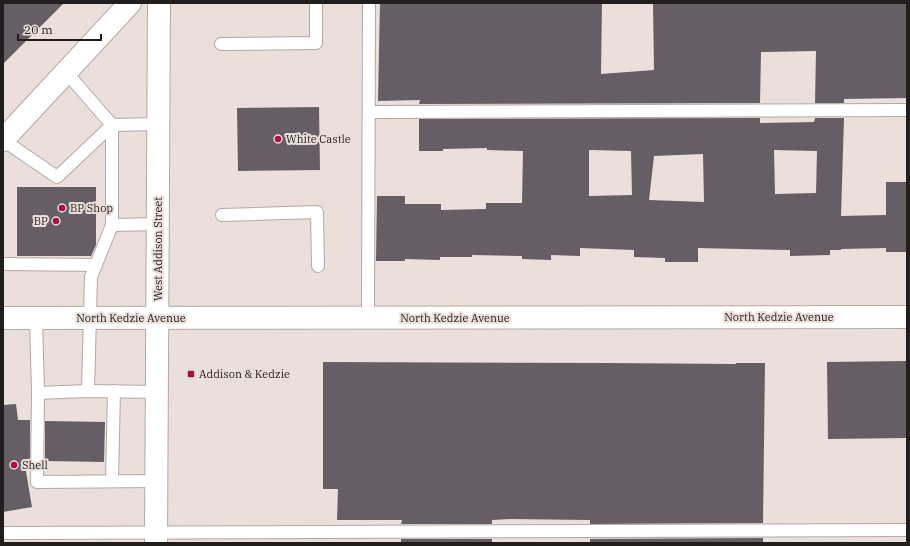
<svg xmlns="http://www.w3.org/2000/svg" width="910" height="546" font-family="'IBM Plex Serif',serif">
	<rect width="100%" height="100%" fill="#ebdfdb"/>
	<g fill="#655e65" fill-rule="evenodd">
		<path d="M 3,3 L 64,3 L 3,64 Z"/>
		<path d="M 380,3 L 602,3 L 601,74 L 654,70 L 653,3 L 907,3 L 907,98 L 844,99 L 844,103 L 815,103 L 816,51 L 761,52 L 760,103 L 419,104 L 420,100 L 378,101 Z"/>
		<path d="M 319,107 L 320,170 L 238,171 L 237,108 Z"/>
		<path d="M 760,118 L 760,123 L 814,122 L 815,118 L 844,118 L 841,216 L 886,215 L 886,182 L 907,182 L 907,252 L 886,252 L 886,248 L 841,249 L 841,250 L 830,250 L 830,255 L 790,256 L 790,250 L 698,248 L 698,262 L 665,262 L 665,258 L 634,257 L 634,250 L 580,248 L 580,256 L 551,255 L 551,260 L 522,259 L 522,256 L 472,255 L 472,257 L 440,257 L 440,260 L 405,259 L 405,261 L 376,261 L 377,196 L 405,196 L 405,204 L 441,204 L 441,210 L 486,209 L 486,203 L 522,203 L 523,151 L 487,150 L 487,148 L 443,149 L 443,151 L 419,151 L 419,119 ZM 589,150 L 631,151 L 632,195 L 589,196 ZM 774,150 L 817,151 L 816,193 L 775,194 ZM 703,154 L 704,202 L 649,200 L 654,156 Z"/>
		<path d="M 17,187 L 96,187 L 96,245 L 91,256 L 17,256 Z"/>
		<path d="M 907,361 L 907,438 L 828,439 L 827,362 Z"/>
		<path d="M 323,362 L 608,363 L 736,364 L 736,363 L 765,363 L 763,523 L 590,524 L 590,520 L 511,519 L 492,520 L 492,524 L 401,524 L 402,520 L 337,520 L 338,489 L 323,489 Z"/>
		<path d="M 16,404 L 18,420 L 30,420 L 30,460 L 24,460 L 32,507 L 3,512 L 3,405 Z"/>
		<path d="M 45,421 L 105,422 L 104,462 L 45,461 Z"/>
		<path d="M 763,538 L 763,543 L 590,543 L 590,539 Z"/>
		<rect x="401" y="539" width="91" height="4"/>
	</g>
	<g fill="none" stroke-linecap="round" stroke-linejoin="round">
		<g stroke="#b3a8a4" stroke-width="14">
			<g id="service">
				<path d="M 221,44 L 316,43 L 316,3"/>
				<path d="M 369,112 L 907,110"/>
				<path d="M 3,140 L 57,177 L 112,125 L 66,72"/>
				<path d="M 222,215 L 317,212 L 318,266"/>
				<path d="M 112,225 L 158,224"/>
				<path d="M 3,264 L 96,265"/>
				<path d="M 36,318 L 38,393 L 88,391 L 157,392"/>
				<path d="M 368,318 L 369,3"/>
				<path d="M 88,391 L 91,277 L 112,225 L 112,125 L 158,124"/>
				<path d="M 38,393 L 37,482 L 157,481"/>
				<path d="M 112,481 L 114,391"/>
				<path d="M 3,533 L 907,530"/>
			</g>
		</g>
		<g stroke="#b3a8a4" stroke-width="24">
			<g id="secondary">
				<path d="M 3,140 L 130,3"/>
				<path d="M 3,318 L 907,317"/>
				<path d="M 156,543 L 159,3"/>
			</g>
		</g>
		<use href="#service" stroke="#fff" stroke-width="12"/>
		<use href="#secondary" stroke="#fff" stroke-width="22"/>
	</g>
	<g fill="#a71041" stroke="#ebdfdb" stroke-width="1.5">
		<circle cx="278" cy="139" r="4"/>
		<circle cx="62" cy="208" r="4"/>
		<circle cx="56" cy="221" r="4"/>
		<rect x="187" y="370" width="8" height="8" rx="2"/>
		<circle cx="14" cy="465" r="4"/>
	</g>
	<g text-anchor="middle" stroke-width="4" stroke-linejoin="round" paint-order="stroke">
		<g font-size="11" fill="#221e1d" stroke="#ebdfdb" text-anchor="start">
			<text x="286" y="143">White Castle</text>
			<text x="70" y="212">BP Shop</text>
			<text x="48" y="225" text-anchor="end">BP</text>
			<text x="199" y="378">Addison &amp; Kedzie</text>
			<text x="22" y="469">Shell</text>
		</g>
		<g font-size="11" fill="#221e1d" stroke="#ebdfdb">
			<text transform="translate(158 249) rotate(-90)" y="4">West Addison Street</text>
			<text x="779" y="321">North Kedzie Avenue</text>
			<text x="131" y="322">North Kedzie Avenue</text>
			<text x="455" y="322">North Kedzie Avenue</text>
		</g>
	</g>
	<rect width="910" height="546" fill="none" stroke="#221e1d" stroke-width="8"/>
	<path d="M18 34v6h83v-6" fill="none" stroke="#221e1d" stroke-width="2"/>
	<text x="24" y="34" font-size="12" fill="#221e1d" stroke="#ebdfdb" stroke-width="3" paint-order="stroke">20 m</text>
</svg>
